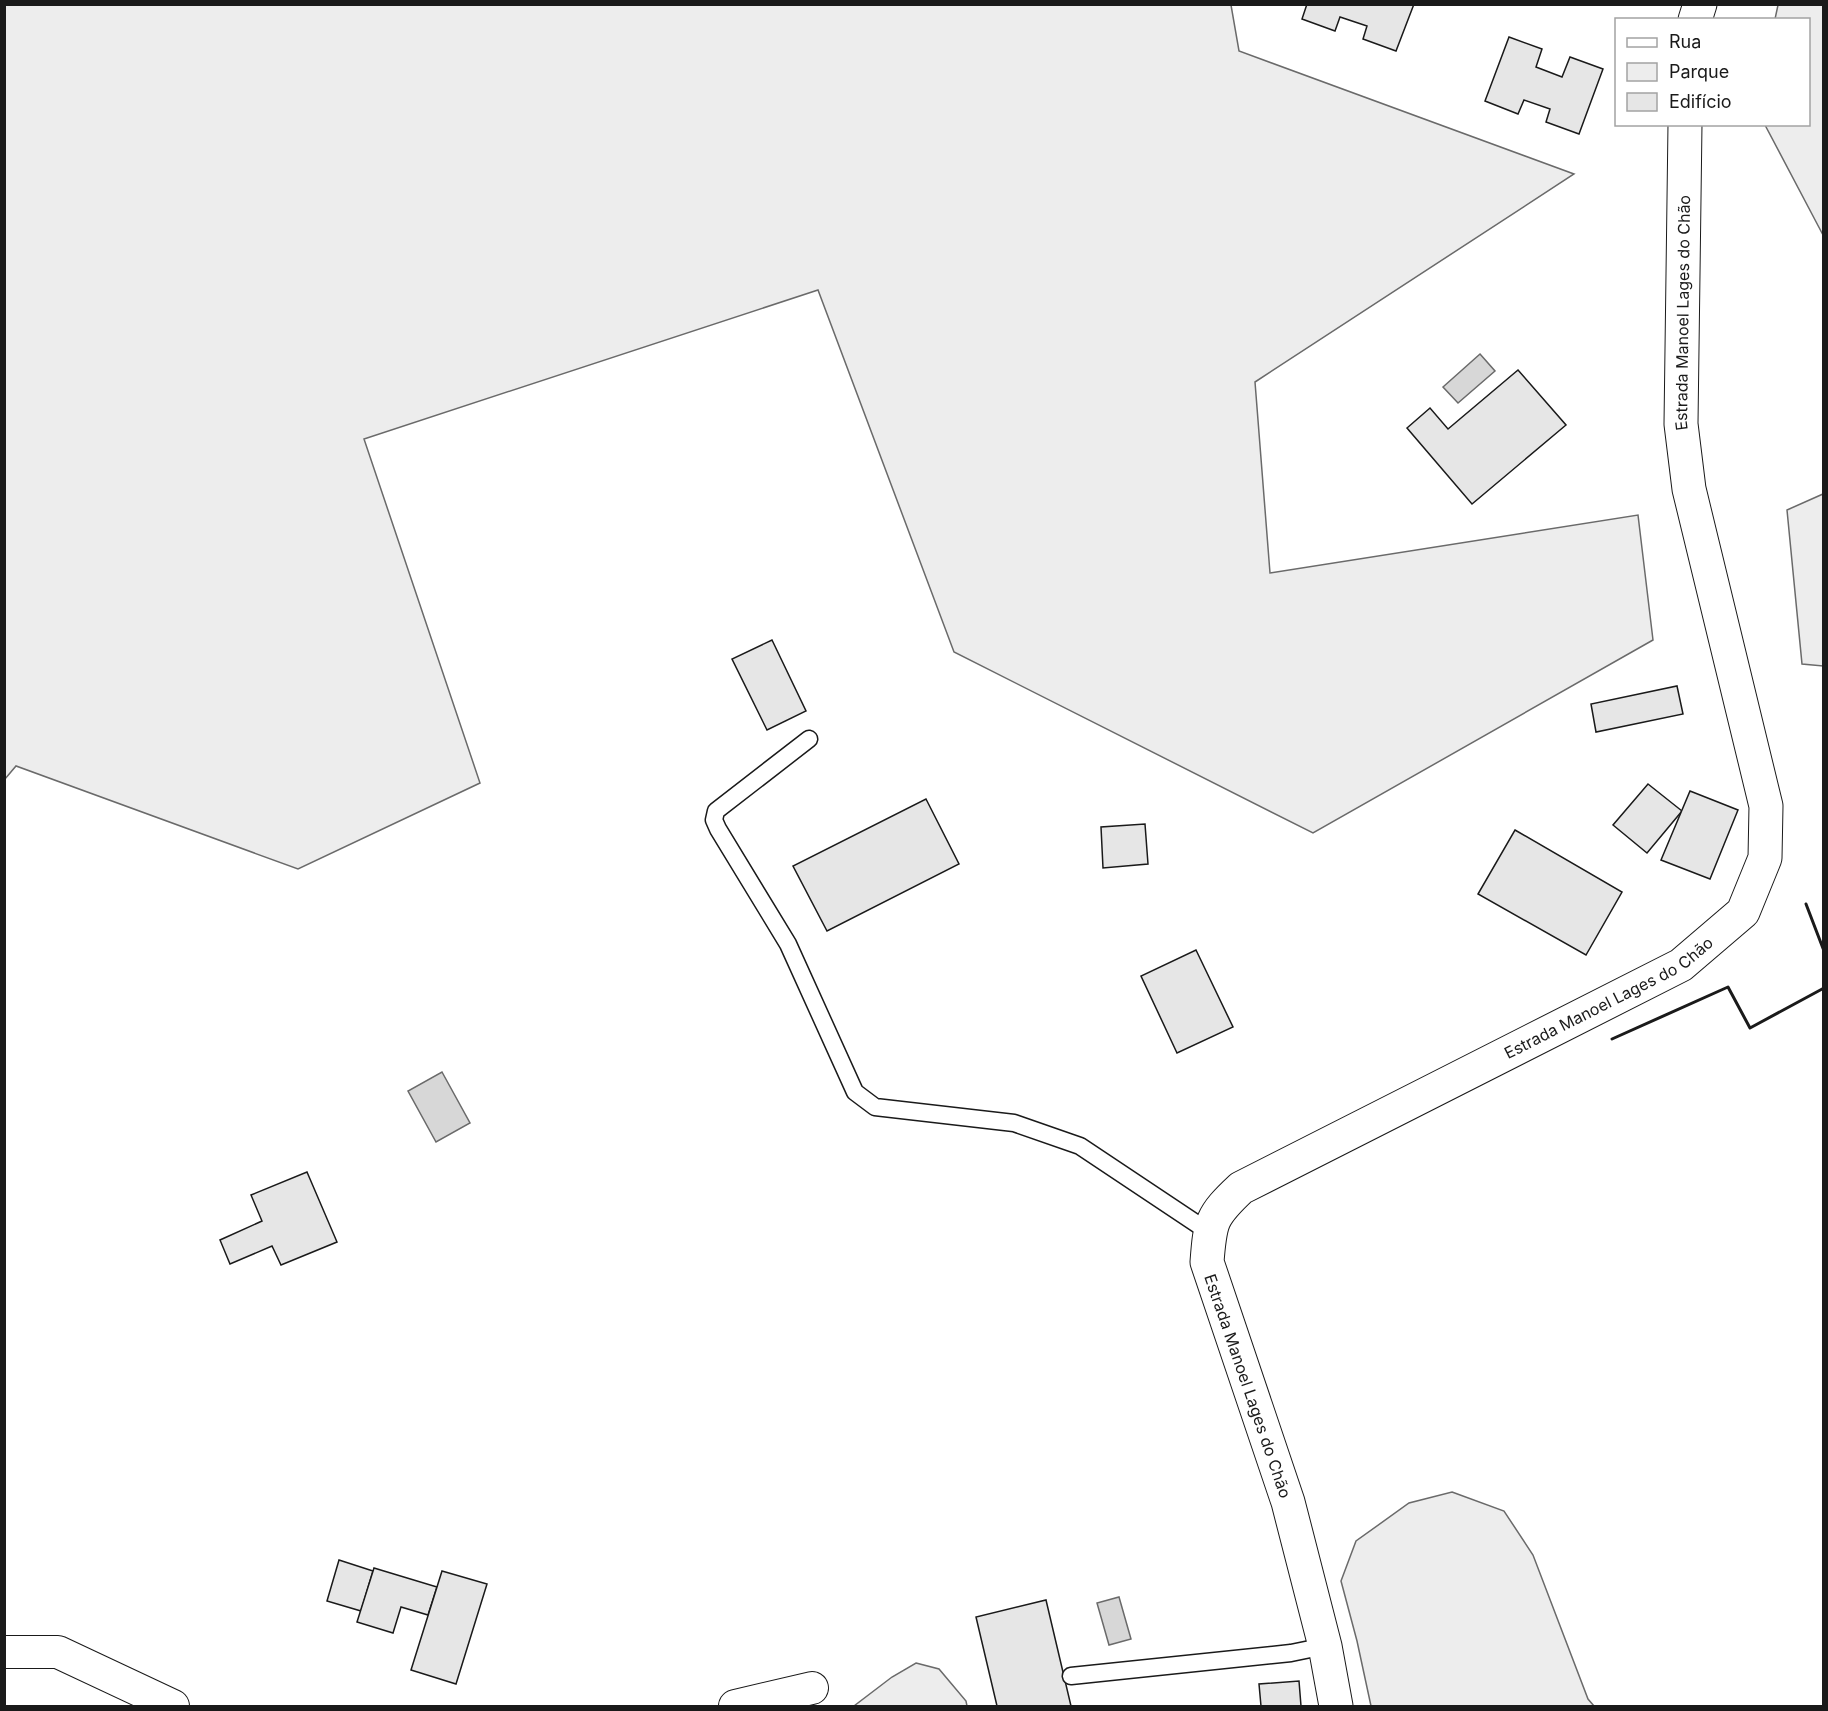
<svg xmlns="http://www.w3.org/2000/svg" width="1828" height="1711" font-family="Inter,sans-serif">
	<rect width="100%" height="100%" fill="#fff"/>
	<g fill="#ededed" stroke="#6a6a6a" stroke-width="1.5">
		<path d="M 5,4 L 1231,5 L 1239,51 L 1574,174 L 1255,382 L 1270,573 L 1638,515 L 1653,640 L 1313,833 L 954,652 L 818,290 L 364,439 L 480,783 L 298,869 L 16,766 L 5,779 Z"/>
		<path d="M 1778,5 L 1823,5 L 1823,235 L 1765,125 L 1808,124 L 1808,20 L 1775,19 Z"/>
		<path d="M 1823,494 L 1823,666 L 1802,664 L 1787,510 Z"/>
		<path d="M 1452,1492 L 1504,1511 L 1533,1555 L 1588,1699 L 1594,1706 L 1371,1706 L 1357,1641 L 1341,1581 L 1356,1541 L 1409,1503 Z"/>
		<path d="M 916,1663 L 939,1669 L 966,1701 L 967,1706 L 854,1706 L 892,1677 Z"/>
	</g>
	<g fill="#d7d7d7" stroke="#6a6a6a" stroke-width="1.5">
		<path d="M 1480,354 L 1495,371 L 1458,403 L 1443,387 Z"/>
		<path d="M 442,1072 L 470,1123 L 436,1142 L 408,1091 Z"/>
		<path d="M 1119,1597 L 1131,1639 L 1109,1645 L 1097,1603 Z"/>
	</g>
	<g fill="#e6e6e6" stroke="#1a1a1a" stroke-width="1.5">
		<path d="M 1307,4 L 1414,4 L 1396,51 L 1363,39 L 1367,26 L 1340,17 L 1335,31 L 1302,19 Z"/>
		<path d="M 1509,37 L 1542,49 L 1536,67 L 1562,77 L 1570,57 L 1603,69 L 1579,134 L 1546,122 L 1550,109 L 1524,100 L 1518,114 L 1485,101 Z"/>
		<path d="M 1518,370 L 1566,425 L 1472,504 L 1407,428 L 1430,408 L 1448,429 Z"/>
		<path d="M 772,640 L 806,711 L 767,730 L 732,659 Z"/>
		<path d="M 1677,686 L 1683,714 L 1596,732 L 1591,704 Z"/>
		<path d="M 1648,784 L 1682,811 L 1647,853 L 1613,825 Z"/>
		<path d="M 1690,791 L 1738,810 L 1710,879 L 1661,860 Z"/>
		<path d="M 926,799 L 959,864 L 827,931 L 793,866 Z"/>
		<path d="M 1145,824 L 1148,864 L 1103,868 L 1101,827 Z"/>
		<path d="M 1515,830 L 1622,892 L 1586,955 L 1478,894 Z"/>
		<path d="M 1196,950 L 1233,1027 L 1177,1053 L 1141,976 Z"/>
		<path d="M 307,1172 L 337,1242 L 281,1265 L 272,1246 L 230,1264 L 220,1240 L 262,1221 L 251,1195 Z"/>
		<path d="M 339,1560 L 373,1571 L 361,1611 L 327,1601 Z"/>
		<path d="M 374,1568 L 437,1587 L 428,1615 L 401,1607 L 393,1633 L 357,1622 Z"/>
		<path d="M 442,1571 L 487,1584 L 456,1684 L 411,1670 Z"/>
		<path d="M 1046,1600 L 1071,1706 L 997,1706 L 976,1617 Z"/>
		<path d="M 1299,1681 L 1301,1706 L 1261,1706 L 1259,1684 Z"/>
	</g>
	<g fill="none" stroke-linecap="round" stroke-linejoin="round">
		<g stroke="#1a1a1a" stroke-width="19">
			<g id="lane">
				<path d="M 809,739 L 716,811 L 714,820 L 718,829 L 788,944 L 855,1092 L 875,1107 L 1014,1123 L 1080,1146 L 1209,1232"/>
				<path d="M 1071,1676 L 1291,1653 L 1325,1646"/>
			</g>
		</g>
		<g stroke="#1a1a1a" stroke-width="34">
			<g id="street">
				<path d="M 4,1652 L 58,1652 L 173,1706"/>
				<path d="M 735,1706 L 812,1688"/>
			</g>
		</g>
		<g stroke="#1a1a1a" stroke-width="35">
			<g id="secondary">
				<path d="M 1695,20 L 1700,4"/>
				<path id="s1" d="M 1336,1706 L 1325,1646 L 1288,1502 L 1207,1262 C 1210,1222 1211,1216 1241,1188 L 1681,965 L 1743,912 L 1765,858 L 1766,806 L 1689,489 L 1681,424 L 1685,124"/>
			</g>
		</g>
		<use href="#lane" stroke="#fff" stroke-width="16"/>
		<use href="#street" stroke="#fff" stroke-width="32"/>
		<use href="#secondary" stroke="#fff" stroke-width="33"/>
		<g stroke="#1a1a1a" stroke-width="3">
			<path d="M 1806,904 L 1824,951"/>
			<path d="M 1612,1039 L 1728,987 L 1750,1028 L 1824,988"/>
		</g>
	</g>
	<g text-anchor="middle" stroke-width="4.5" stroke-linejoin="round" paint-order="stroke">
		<g font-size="16" fill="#1a1a1a" stroke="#fff">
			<text dy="6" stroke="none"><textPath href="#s1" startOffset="1736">Estrada Manoel Lages do Chão</textPath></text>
			<text dy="6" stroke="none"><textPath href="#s1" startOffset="962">Estrada Manoel Lages do Chão</textPath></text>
			<text transform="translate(1248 1386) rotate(71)" y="6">Estrada Manoel Lages do Chão</text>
		</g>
	</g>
	<rect width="1828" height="1711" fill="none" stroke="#1a1a1a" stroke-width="12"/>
	<rect x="1615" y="18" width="195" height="108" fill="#ffffff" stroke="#a3a3a3" stroke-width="1.5"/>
	<rect x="1627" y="38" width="30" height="9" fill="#ffffff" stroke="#a3a3a3" stroke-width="1.5"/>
	<text x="1669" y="48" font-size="18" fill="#1a1a1a">Rua</text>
	<rect x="1627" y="63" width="30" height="18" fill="#ededed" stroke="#a3a3a3" stroke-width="1.5"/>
	<text x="1669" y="78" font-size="18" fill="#1a1a1a">Parque</text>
	<rect x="1627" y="93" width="30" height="18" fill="#e6e6e6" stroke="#a3a3a3" stroke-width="1.5"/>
	<text x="1669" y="108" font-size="18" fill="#1a1a1a">Edifício</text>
</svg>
